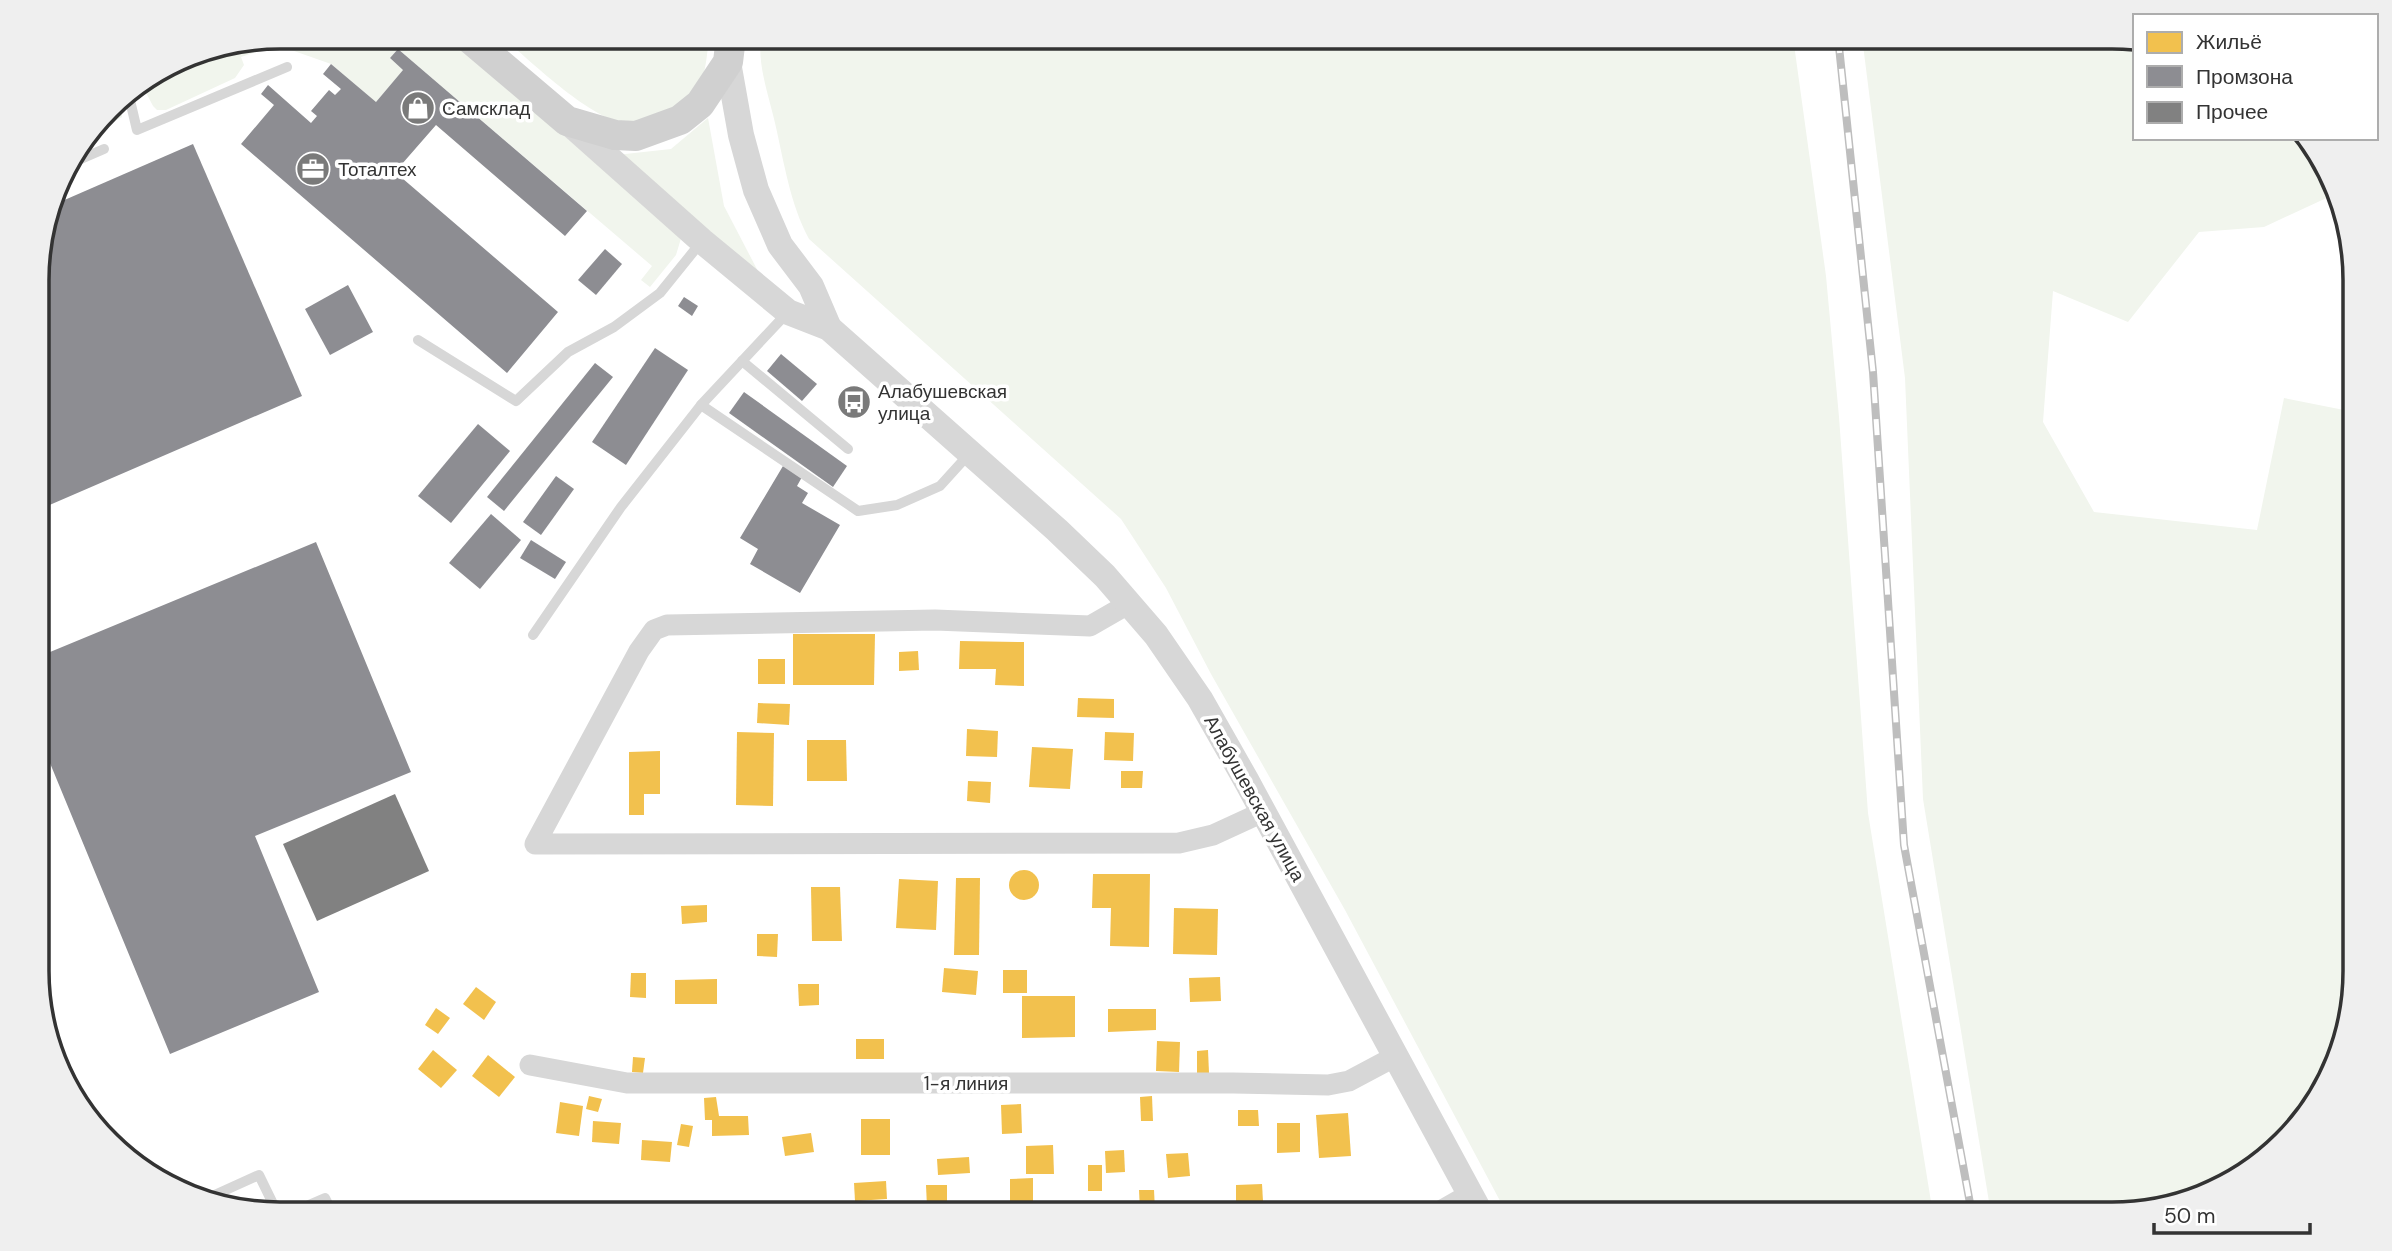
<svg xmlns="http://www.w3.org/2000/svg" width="2392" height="1251" font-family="'DM Sans',sans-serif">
	<rect width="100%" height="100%" fill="#fff"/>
	<g fill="#f1f5ed">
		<path d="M 280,37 L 447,37 L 682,235 L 676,255 L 650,287 L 641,280 L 652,266 L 398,49 L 390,58 L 403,70 L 376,102 L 331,64 L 277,45 L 241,57 L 244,65 L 235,78 L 166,110 L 157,110 L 153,106 L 141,83 L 187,55 Z"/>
		<path d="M 502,37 L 709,37 C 705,75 704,98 664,113 C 656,116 643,124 634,124 C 597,127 531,61 502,37 Z"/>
		<path d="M 761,37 L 1793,37 L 1826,276 L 1839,417 L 1868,813 L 1933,1214 L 1507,1214 L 1345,910 L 1211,674 L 1166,588 L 1121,519 L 809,239 C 790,204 784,162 775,123 C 769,96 757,64 761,37 Z"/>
		<path d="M 1862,37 L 2112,37 L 2135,42 L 2135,138 L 2307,138 L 2314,144 L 2333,195 L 2264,227 L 2199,232 L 2128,322 L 2053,291 L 2043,422 L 2094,512 L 2257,530 L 2284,398 L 2354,412 L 2355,972 L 2330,1079 L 2247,1174 L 2128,1214 L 1991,1214 L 1923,799 L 1905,378 Z"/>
		<path d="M 120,97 L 122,117 L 92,133 L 119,97 Z"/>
		<path d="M 708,118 L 724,206 L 761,277 L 616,155 L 671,149 Z"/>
	</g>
	<g fill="#f2c14e">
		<path d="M 793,634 L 875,634 L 874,685 L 793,685 Z"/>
		<path d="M 960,641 L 1024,642 L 1024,686 L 995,685 L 996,669 L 959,669 Z"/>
		<path d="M 918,651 L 919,670 L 899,671 L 899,652 Z"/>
		<rect x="758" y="659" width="27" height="25"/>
		<path d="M 1078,698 L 1114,699 L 1114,718 L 1077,717 Z"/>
		<path d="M 758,703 L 790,704 L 789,725 L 757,723 Z"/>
		<path d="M 967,729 L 998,731 L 997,757 L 966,756 Z"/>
		<path d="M 737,732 L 774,733 L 773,806 L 736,805 Z"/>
		<path d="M 1105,732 L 1134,733 L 1133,761 L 1104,760 Z"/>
		<path d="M 807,740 L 846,740 L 847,781 L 807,781 Z"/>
		<path d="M 1032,747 L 1073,749 L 1070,789 L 1029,787 Z"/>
		<path d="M 660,751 L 660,794 L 644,794 L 644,815 L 629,815 L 629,752 Z"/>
		<path d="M 1121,771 L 1143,771 L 1142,788 L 1121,788 Z"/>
		<path d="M 968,781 L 991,782 L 990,803 L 967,801 Z"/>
		<circle cx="1024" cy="885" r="15"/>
		<path d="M 1093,874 L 1150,874 L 1149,947 L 1110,946 L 1111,908 L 1092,908 Z"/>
		<path d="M 956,878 L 980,878 L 979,955 L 954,955 Z"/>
		<path d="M 899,879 L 938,881 L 936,930 L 896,928 Z"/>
		<path d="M 811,887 L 840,887 L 842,941 L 812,941 Z"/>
		<path d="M 707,905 L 707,922 L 682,924 L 681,906 Z"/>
		<path d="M 1174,908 L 1218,909 L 1217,955 L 1173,954 Z"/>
		<path d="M 757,934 L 778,934 L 777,957 L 757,956 Z"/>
		<path d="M 944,968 L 978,971 L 976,995 L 942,992 Z"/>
		<rect x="1003" y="970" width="24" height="23"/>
		<path d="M 631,973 L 646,973 L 646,998 L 630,997 Z"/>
		<path d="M 1220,977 L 1221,1001 L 1190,1002 L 1189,978 Z"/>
		<path d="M 717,979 L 717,1004 L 675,1004 L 675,980 Z"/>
		<path d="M 798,984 L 819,984 L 819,1005 L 799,1006 Z"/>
		<path d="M 476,987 L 496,1002 L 484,1020 L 463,1004 Z"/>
		<path d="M 1022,996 L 1075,996 L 1075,1037 L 1022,1038 Z"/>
		<path d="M 436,1008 L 450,1018 L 438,1034 L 425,1025 Z"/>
		<path d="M 1108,1009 L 1156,1009 L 1156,1030 L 1108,1032 Z"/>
		<rect x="856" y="1039" width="28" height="20"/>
		<path d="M 1157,1041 L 1180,1042 L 1179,1072 L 1156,1071 Z"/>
		<path d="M 433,1050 L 457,1070 L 441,1088 L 418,1069 Z"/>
		<path d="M 1208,1050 L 1209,1073 L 1197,1073 L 1197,1051 Z"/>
		<path d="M 488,1055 L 515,1077 L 499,1097 L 472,1076 Z"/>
		<path d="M 633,1057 L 645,1058 L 643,1073 L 632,1072 Z"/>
		<path d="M 589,1096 L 602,1099 L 598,1112 L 586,1109 Z"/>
		<path d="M 1152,1096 L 1153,1121 L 1141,1121 L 1140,1097 Z"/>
		<path d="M 716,1097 L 719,1116 L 748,1116 L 749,1135 L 712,1136 L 712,1120 L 705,1120 L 704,1098 Z"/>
		<path d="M 560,1102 L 583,1106 L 579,1136 L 556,1133 Z"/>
		<path d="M 1021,1104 L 1022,1133 L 1002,1134 L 1001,1105 Z"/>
		<path d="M 1238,1110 L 1258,1110 L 1259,1126 L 1238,1126 Z"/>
		<path d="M 1348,1113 L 1351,1156 L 1319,1158 L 1316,1115 Z"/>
		<rect x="861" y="1119" width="29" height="36"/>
		<path d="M 593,1121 L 621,1123 L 619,1144 L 592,1142 Z"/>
		<path d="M 1277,1123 L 1300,1123 L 1300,1152 L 1277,1153 Z"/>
		<path d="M 681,1124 L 693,1126 L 689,1147 L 677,1145 Z"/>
		<path d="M 811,1133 L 814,1152 L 785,1156 L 782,1137 Z"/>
		<path d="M 642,1140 L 672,1142 L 670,1162 L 641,1160 Z"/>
		<path d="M 1053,1145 L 1054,1174 L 1026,1174 L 1026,1146 Z"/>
		<path d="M 1124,1150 L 1125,1172 L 1106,1173 L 1105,1151 Z"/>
		<path d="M 1188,1153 L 1190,1176 L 1168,1178 L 1166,1154 Z"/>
		<path d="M 969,1157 L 970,1173 L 938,1175 L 937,1159 Z"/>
		<rect x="1088" y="1165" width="14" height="26"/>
		<path d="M 1033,1178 L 1033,1207 L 1010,1208 L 1010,1179 Z"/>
		<path d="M 886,1181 L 887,1199 L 855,1201 L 854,1183 Z"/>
		<path d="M 1262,1184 L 1263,1201 L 1236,1202 L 1236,1185 Z"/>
		<path d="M 926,1185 L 947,1185 L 947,1206 L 927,1207 Z"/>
		<path d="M 1139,1190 L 1154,1190 L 1155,1210 L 1140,1211 Z"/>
	</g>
	<g fill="#8d8d92">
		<path d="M 398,49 L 587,211 L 565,236 L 436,125 L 395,172 L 558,312 L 507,373 L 241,144 L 274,105 L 261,94 L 268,85 L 311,123 L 317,116 L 311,111 L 329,90 L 335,95 L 341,89 L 323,74 L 331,64 L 376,102 L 403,70 L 390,58 Z"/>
		<path d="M 193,144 L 302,396 L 38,510 L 37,263 L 53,205 Z"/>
		<path d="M 605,249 L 622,264 L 596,295 L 578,280 Z"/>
		<path d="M 348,285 L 373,332 L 330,355 L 305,309 Z"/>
		<path d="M 684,297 L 698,306 L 692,316 L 678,306 Z"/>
		<path d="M 655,348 L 688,370 L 626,465 L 592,442 Z"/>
		<path d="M 781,354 L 817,384 L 802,401 L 767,371 Z"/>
		<path d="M 595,363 L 613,377 L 504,511 L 487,497 Z"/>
		<path d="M 744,392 L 847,466 L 833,487 L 729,413 Z"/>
		<path d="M 478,424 L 510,451 L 451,523 L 418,496 Z"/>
		<path d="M 783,466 L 802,477 L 797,486 L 808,493 L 802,503 L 840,525 L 800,593 L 750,564 L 758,549 L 740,538 Z"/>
		<path d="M 556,476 L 574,489 L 541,535 L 523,522 Z"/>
		<path d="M 491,514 L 521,540 L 480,589 L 449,563 Z"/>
		<path d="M 531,540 L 566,562 L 555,579 L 520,558 Z"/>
		<path d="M 316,542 L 411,772 L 255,836 L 319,992 L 170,1054 L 38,734 L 38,657 Z"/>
	</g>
	<path fill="#818181" d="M 395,794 L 429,871 L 317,921 L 283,844 Z"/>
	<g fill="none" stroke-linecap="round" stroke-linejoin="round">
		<g stroke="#d7d7d7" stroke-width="10">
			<path d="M 128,92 L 137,130 L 287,67"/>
			<path d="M 67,165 L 104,149"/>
			<path d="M 418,340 L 516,401 L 568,352 L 614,327 L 660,293 L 702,241"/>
			<path d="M 742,361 L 848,449"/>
			<path d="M 701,405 L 858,511 L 897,505 L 940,486 L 969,454"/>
			<path d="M 533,635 L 621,507 L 701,405 L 788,312"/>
			<path d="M 208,1198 L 259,1175 L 278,1214"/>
			<path d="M 288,1214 L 325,1198 L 333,1214"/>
		</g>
		<g stroke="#d7d7d7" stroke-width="21">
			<path d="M 1130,603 L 1090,626 L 935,620 L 667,625 L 654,630 L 639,651 L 535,844 L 1179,843 L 1213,835 L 1263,812"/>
			<path d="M 530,1065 L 627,1083 L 1233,1083 L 1328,1085 L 1349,1081 L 1396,1056"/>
			<path d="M 1435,1214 L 1470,1194"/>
		</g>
		<g stroke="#d7d7d7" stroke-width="26">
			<path d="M 728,62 L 741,135 L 756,190 L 780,245 L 811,286 L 829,328"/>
			<path d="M 567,121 L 702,241 L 788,312 L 829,328 L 1057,530 L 1105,576 L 1156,635 L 1200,699 L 1246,780 L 1481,1214"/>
		</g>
		<path stroke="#d0d0d0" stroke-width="30" d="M 468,37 L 567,121 L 615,135 L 636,136 L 680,120 L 700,104 L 728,62 L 731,37"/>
		<g stroke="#bebebe" stroke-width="8">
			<path id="rail" d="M 1838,37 L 1873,372 L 1904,845 L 1972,1214"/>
		</g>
		<use href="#rail" stroke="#fff" stroke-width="5" stroke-dasharray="16" stroke-linecap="butt"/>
	</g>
	<defs>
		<g id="shop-disc" transform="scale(1.75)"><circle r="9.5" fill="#7a7a7a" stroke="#fff"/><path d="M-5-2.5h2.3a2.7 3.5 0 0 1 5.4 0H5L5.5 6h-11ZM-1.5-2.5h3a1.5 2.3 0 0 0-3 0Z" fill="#fff"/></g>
		<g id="office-disc" transform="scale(1.75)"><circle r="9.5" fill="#7a7a7a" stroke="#fff"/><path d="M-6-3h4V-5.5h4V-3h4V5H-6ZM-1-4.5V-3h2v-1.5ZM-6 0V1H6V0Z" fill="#fff"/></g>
		<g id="bus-disc" transform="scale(1.75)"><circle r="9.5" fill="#7a7a7a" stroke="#fff"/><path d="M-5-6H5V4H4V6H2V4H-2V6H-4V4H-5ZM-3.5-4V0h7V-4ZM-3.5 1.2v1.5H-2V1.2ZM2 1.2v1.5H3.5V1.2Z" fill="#fff"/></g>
	</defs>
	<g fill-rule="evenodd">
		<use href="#shop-disc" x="418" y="108"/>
		<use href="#office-disc" x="313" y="169"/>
		<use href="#bus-disc" x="854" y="402"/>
	</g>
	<g text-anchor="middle" stroke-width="7" stroke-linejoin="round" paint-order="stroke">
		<g font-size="19" fill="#333" stroke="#fff" text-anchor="start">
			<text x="442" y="115">Самсклад</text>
			<text x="338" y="176">Тоталтех</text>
			<text x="878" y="398">Алабушевская<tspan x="878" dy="22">улица</tspan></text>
		</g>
		<g font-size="19" fill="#333" stroke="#fff">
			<text transform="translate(1255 798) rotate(61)" y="7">Алабушевская улица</text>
			<text x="966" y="1090">1-я линия</text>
		</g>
	</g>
	<path d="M0 0H2392V1251H0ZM280 49H2112A231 231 0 0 1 2343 280V971A231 231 0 0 1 2112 1202H280A231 231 0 0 1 49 971V280A231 231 0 0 1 280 49Z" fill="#efefef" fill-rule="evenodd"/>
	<path fill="none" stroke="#333" stroke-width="3.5" d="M280 49H2112A231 231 0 0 1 2343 280V971A231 231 0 0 1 2112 1202H280A231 231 0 0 1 49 971V280A231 231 0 0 1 280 49Z"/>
	<rect x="2133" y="14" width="245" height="126" fill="#ffffff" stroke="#adadad" stroke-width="2"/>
	<rect x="2147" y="32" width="35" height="21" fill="#f2c14e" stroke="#adadad" stroke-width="2"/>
	<text x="2196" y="49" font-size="21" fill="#333333">Жильё</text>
	<rect x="2147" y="66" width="35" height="21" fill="#8d8d92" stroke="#adadad" stroke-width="2"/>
	<text x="2196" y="84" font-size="21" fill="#333333">Промзона</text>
	<rect x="2147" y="102" width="35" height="21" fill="#818181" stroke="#adadad" stroke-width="2"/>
	<text x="2196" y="119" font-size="21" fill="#333333">Прочее</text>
	<path d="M2154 1223v10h156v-10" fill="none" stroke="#333333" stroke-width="3.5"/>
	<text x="2164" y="1223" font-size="21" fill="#333333" stroke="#ffffff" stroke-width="5" paint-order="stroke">50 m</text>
</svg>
